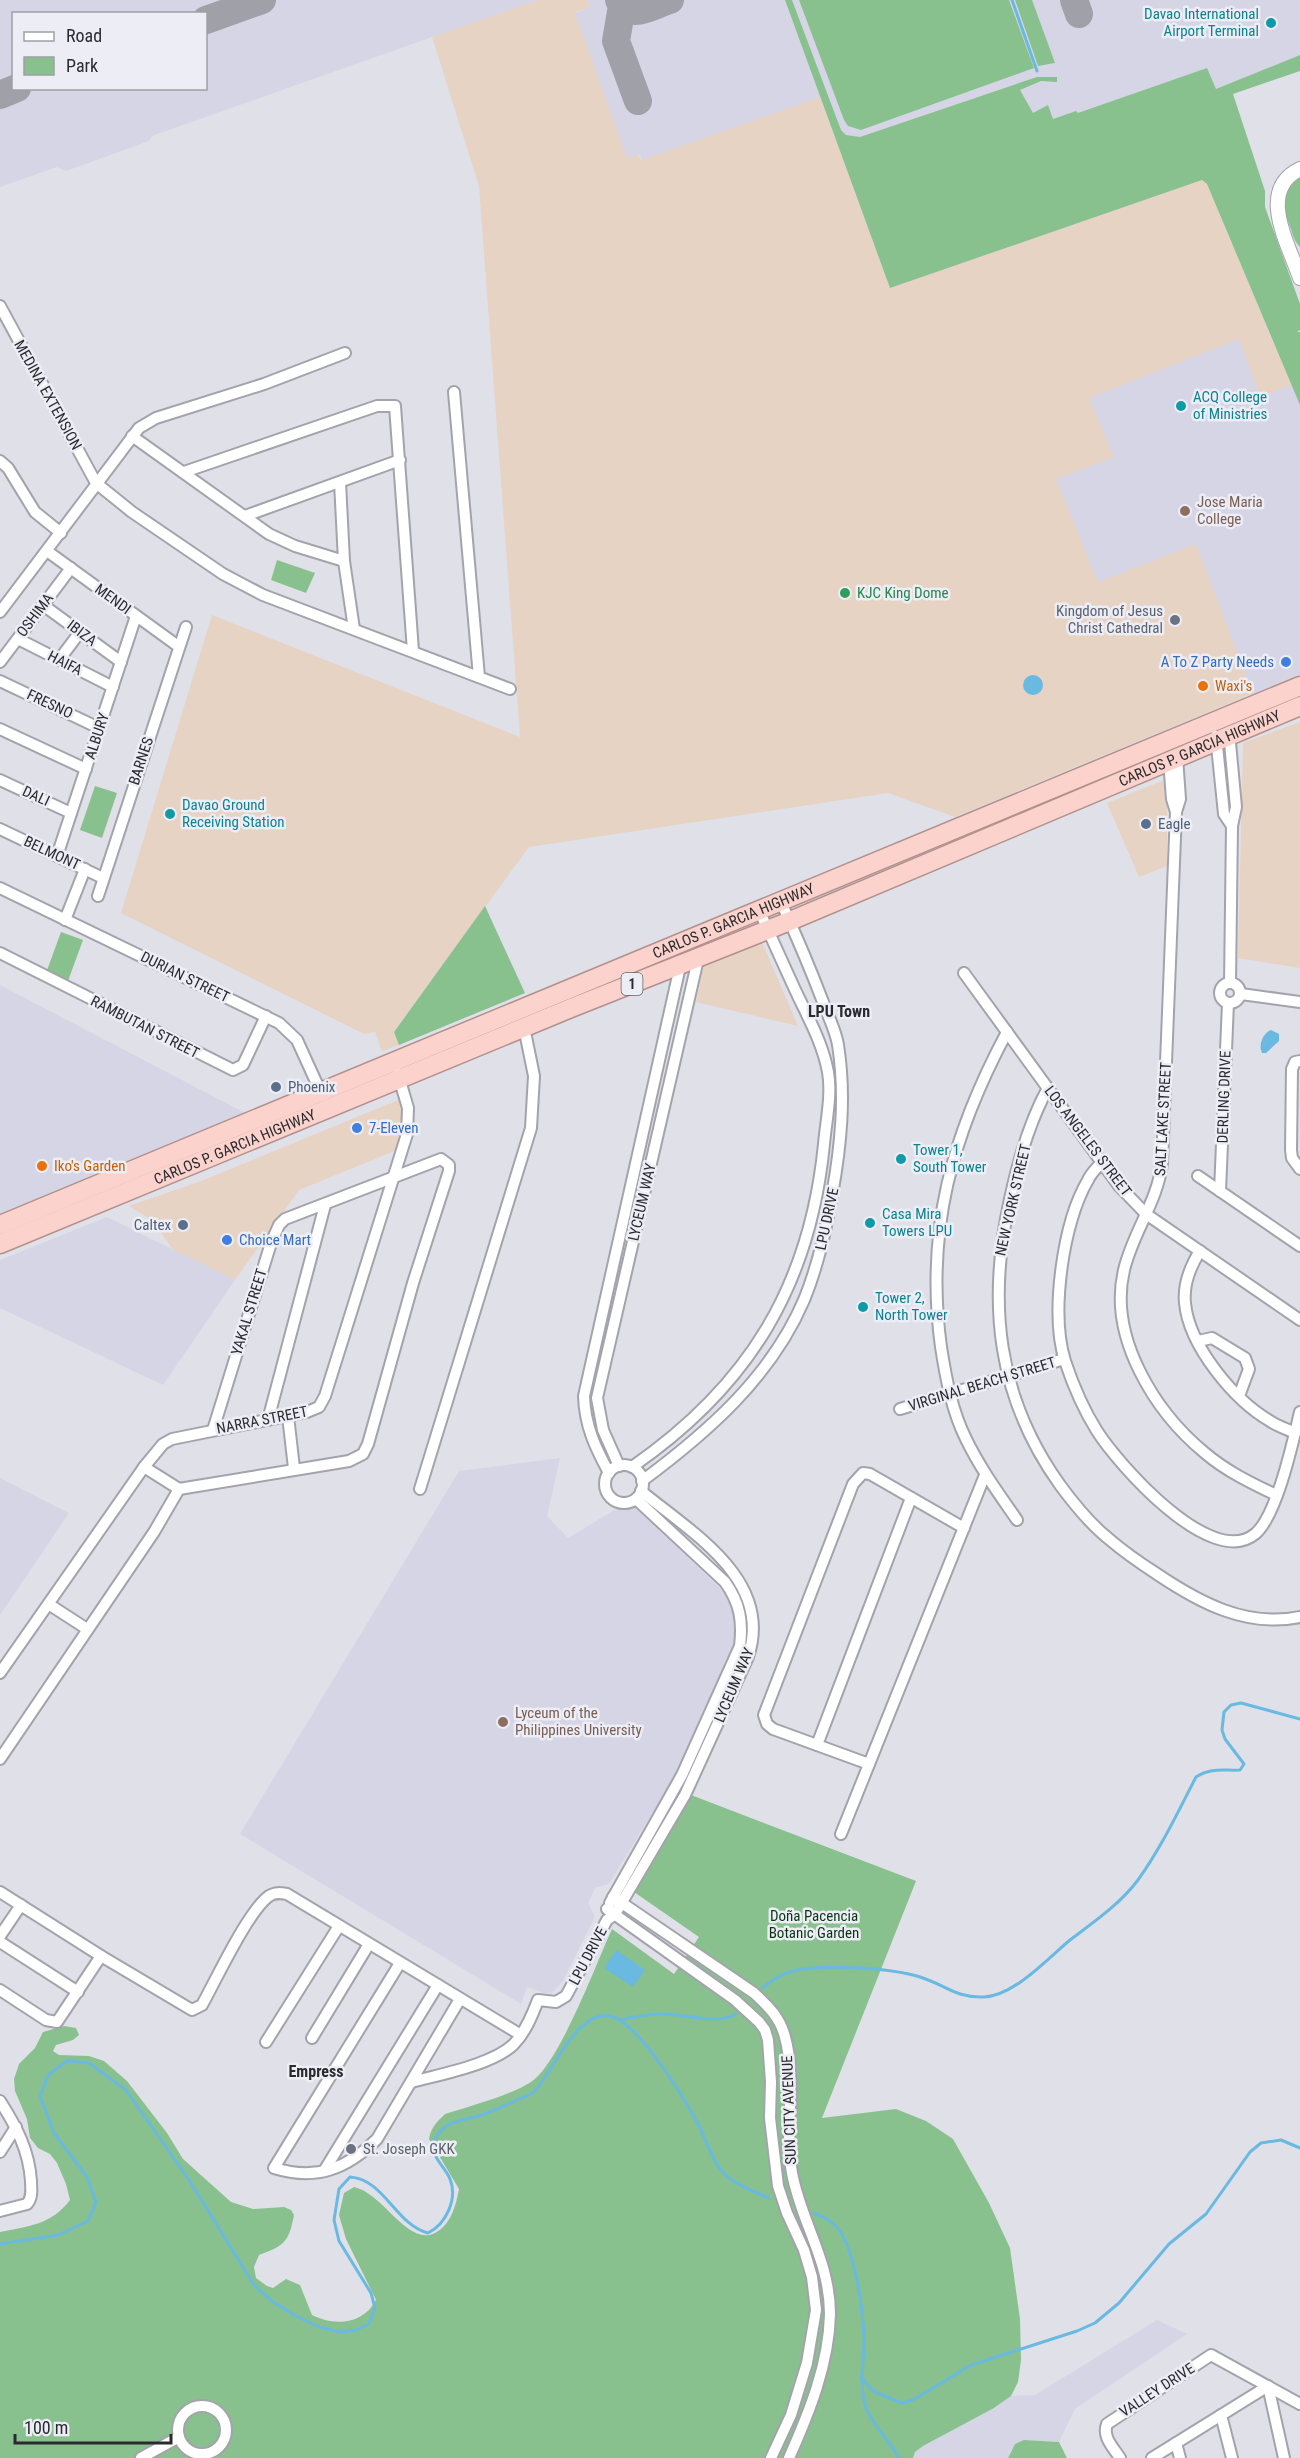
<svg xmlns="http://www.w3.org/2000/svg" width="1300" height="2458" font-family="'Roboto Condensed',sans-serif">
	<rect width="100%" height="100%" fill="#e0e0e9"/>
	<g fill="#e6d3c4">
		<path d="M 537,0 L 588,0 L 590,7 L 576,12 L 641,160 L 820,96 L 890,288 L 1202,180 L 1207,184 L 1300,405 L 1300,674 L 955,817 L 888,793 L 529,847 L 394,1031 L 399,1045 L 382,1051 L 375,1032 L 364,1034 L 121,913 L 212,615 L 520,737 L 479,186 L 432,37 Z"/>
		<path d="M 1300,722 L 1300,968 L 1238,958 L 1243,743 Z"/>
		<path d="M 1167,779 L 1167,866 L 1139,877 L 1107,803 Z"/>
		<path d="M 762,942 L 798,1026 L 696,1002 L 704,965 Z"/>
		<path d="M 398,1100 L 403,1116 L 404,1128 L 397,1150 L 299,1190 L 235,1280 L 173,1250 L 152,1220 L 129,1206 L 201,1181 Z"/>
	</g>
	<g fill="#d6d5e6" fill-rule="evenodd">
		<path d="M 0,0 L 537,0 L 152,136 L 149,141 L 66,171 L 57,167 L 0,187 ZM 14,14 L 206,14 L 206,88 L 14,88 Z"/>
		<path d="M 588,0 L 1300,0 L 1300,55 L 1216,89 L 1202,180 L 890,288 L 820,97 L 642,160 L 639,154 L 627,158 L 575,13 L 590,7 Z"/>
		<path d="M 1239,339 L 1260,396 L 1292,385 L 1300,405 L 1300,674 L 1253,694 L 1196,544 L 1098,582 L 1056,479 L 1114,457 L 1089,398 Z"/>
		<path d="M 0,985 L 249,1115 L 0,1214 Z"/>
		<path d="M 107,1217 L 235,1280 L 163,1385 L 0,1308 L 0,1260 Z"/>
		<path d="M 560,1458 L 547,1516 L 568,1538 L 626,1503 L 631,1504 L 723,1591 L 733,1608 L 737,1628 L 734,1645 L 672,1781 L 609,1884 L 595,1888 L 588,1903 L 595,1917 L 563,1981 L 552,1993 L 544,1993 L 527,1987 L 521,2004 L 240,1834 L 459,1471 Z"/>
		<path d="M 0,1478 L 69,1513 L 0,1615 Z"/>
		<path d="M 1157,2320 L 1187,2334 L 1075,2409 L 1059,2442 L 1024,2440 L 1010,2451 L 1008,2458 L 913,2458 L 915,2452 L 923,2446 L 994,2408 L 1011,2396 L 1035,2395 Z"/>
	</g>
	<g fill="#89c18e">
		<path d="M 785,0 L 792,0 L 841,130 L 846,135 L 860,137 L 1037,77 L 1057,77 L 1057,82 L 1041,81 L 1020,90 L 1033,113 L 1048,105 L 1053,119 L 1076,111 L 1078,113 L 1207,68 L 1216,89 L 1300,55 L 1300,71 L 1233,94 L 1265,191 L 1265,207 L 1300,304 L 1300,330 L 1297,332 L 1300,332 L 1300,405 L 1207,184 L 1202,180 L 890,288 Z"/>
		<path d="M 799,0 L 1009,0 L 1034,68 L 861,130 L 848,126 L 844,120 Z"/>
		<path d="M 1015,0 L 1032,0 L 1055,63 L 1038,66 Z"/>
		<path d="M 1300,177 L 1300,247 C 1295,242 1293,236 1291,229 C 1282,208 1280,191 1300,177 Z"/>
		<path d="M 277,560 L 315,573 L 306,593 L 271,580 Z"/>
		<path d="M 95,786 L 117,793 L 102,838 L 80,830 Z"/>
		<path d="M 485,906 L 525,993 L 399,1045 L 394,1032 Z"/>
		<path d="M 61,932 L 83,940 L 68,981 L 46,973 Z"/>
		<path d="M 691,1795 L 916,1881 L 822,2118 L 896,2109 L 926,2121 L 953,2139 L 989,2203 L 1010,2248 L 1020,2319 L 1021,2360 L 1018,2382 L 1011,2396 L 994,2408 L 923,2446 L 915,2452 L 913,2458 L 0,2458 L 0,2232 C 29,2226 51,2225 70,2200 L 66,2184 L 57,2163 L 50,2154 L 38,2148 L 30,2138 L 27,2119 L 15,2091 L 14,2079 L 19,2064 L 35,2048 L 43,2032 L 64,2026 L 76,2028 L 79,2035 L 73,2040 L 56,2045 L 53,2051 L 59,2055 L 89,2056 L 104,2061 L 127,2081 L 167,2133 L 183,2159 L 231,2202 L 253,2209 L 284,2207 L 291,2210 L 294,2215 C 289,2242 284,2246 259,2255 L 254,2267 L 256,2278 L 267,2286 L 273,2288 L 286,2279 L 300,2285 L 312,2315 C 334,2326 363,2325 376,2300 L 346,2239 L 339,2215 L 344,2193 L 354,2187 C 383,2193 408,2247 435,2233 C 451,2225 456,2205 459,2189 L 429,2139 C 431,2127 437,2122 445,2114 C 470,2106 509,2096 531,2082 C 559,2064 596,1964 612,1929 L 674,1974 L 699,1937 L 634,1892 Z"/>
		<path d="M 1024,2440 L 1059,2442 L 1067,2458 L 1008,2458 L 1015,2444 Z"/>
	</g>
	<g fill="#69b9e0">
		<circle cx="1033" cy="685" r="10"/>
		<path d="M 1271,1030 L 1279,1034 L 1279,1041 L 1266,1053 L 1262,1053 C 1258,1045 1263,1033 1271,1030 Z"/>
		<path d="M 616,1950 L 645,1970 L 633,1987 L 604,1968 Z"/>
	</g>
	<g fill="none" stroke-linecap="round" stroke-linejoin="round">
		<g stroke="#69b9e0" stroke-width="3">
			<path d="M 1012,0 L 1037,71"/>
			<path d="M 762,1988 C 771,1982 779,1975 789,1972 C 818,1963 892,1968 920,1977 C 946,1985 955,1998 984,1997 C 1014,1996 1048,1958 1070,1940 C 1094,1922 1120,1904 1138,1880 C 1161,1848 1178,1812 1196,1777 C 1211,1767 1224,1771 1240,1770 L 1244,1764 L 1225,1739 L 1222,1730 L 1224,1712 L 1231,1705 L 1241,1703 L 1300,1719"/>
			<path d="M 620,2020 C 634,2017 647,2014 662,2014 C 683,2014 718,2025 736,2014"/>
			<path d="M 814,2213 C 821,2216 829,2219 834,2224 C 855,2244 862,2306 864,2334 C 865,2359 858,2383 866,2408 C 873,2426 890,2441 899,2458"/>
			<path d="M 0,2244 L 58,2235 L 88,2221 L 96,2202 L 87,2177 L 54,2133 L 40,2096 L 48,2075 L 67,2061 L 89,2063 L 126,2090 L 189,2180 L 254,2285 L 273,2302 L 296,2316 L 319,2327 L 340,2332 L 356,2330 L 369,2324 L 375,2308 L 371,2293 L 339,2241 L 334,2220 L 339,2189 L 350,2177 C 384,2179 396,2225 428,2233 C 446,2224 458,2199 450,2179 C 445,2166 427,2154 435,2139 C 446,2119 463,2121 482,2115 C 495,2110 507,2105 519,2099 C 525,2097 531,2095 535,2091 C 554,2070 583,1995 621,2021 C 648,2040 681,2093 697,2122 C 707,2140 712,2164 728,2177 C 740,2187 755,2192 769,2198"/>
			<path d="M 861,2377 L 873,2391 L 901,2403 L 913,2400 L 971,2365 L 1077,2331 L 1095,2323 L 1119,2303 L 1169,2244 L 1206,2214 L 1250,2152 L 1261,2143 L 1281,2140 L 1300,2148"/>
		</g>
		<g stroke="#a0a0a8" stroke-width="28">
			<path d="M 619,0 L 622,6 L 616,41 L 638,101"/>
			<path d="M 1074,0 L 1079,14"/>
			<path d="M 622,6 C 636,18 654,5 670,0"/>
			<path d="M 206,20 L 262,0"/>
			<path d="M 0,95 L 17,88"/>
		</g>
		<g stroke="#a3a3ac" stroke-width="14">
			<g id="minor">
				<path d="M 0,306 L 96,483 L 132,512 L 223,574 L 263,595 L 510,689"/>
				<path d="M 454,392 L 479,677"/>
				<path d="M 132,436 L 269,534 L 295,546 L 344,561"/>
				<path d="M 0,461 L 8,468 L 35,512 L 61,533"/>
				<path d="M 184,472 L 377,406 L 395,406 L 413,651"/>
				<path d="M 340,482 L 344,561 L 354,629"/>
				<path d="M 245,516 L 400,460"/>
				<path d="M 47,551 L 178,646"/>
				<path d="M 43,605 L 121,662"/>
				<path d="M 0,612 L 139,428 L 156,418 L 264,384 L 345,353"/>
				<path d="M 18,639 L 113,687"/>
				<path d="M 59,660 L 80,632"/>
				<path d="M 0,662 L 71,568"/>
				<path d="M 0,681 L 99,728"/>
				<path d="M 0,729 L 86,769"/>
				<path d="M 1229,732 L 1236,807 L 1232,826 L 1230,983"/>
				<path d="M 1216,736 L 1224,814 L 1232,826"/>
				<path d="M 1177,757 L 1180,799 L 1176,812 L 1162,1163 C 1158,1201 1133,1232 1124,1270 C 1108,1337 1155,1412 1205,1453 C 1226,1471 1251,1483 1276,1495"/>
				<path d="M 1169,760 L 1172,799 L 1176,812"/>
				<path d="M 0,780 L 71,813"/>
				<path d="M 0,829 L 103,878"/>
				<path d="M 57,856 L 136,616"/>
				<path d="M 0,888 L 279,1023 L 297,1040 L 322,1095"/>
				<path d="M 98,896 L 186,627"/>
				<path d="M 65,920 L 85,869"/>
				<path d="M 0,953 L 233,1070 L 243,1065 L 266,1016"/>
				<path d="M 964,973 L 1119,1186 L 1146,1214 L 1300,1320"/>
				<circle cx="1230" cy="993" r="10"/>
				<path d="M 1241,994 L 1300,1002"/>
				<path d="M 1007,1032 C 952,1135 925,1230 941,1347 C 946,1379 952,1411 966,1439 C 980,1468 999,1494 1017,1520"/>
				<path d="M 1300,1061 L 1295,1062 L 1292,1069 L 1291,1150 L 1292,1158 L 1300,1169"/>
				<path d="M 1048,1088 C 1029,1122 1018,1162 1010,1199 C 987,1303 997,1397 1060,1485 C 1074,1504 1090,1524 1109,1539 C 1124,1552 1140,1563 1157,1574 C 1200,1603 1247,1628 1300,1617"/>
				<path d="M 1102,1162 C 1097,1168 1091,1173 1088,1180 C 1063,1222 1050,1313 1065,1361 C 1073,1385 1083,1409 1097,1431 C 1118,1464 1211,1570 1255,1534 C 1277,1516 1293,1441 1300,1412"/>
				<path d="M 1198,1176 L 1300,1246"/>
				<path d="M 1220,1191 L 1228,1003"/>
				<path d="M 1200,1251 C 1190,1267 1183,1284 1185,1303 C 1189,1346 1234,1400 1270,1421 C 1277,1426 1287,1429 1295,1433"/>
				<path d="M 1198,1341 L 1212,1338 L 1245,1358 L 1249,1369 L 1239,1396"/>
				<path d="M 900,1409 L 1064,1359"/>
				<path d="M 288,1416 L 294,1468"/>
				<path d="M 268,1420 L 325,1205"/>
				<circle cx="624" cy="1484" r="19"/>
				<path d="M 619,1466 L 603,1430 L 597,1398 L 699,955"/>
				<path d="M 144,1467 L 179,1489"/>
				<path d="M 632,1467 C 749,1386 810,1286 824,1144 C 826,1121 832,1095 828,1072 C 823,1045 810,1021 798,996 C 785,968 772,939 759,910"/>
				<path d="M 609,1473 C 595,1447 585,1426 584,1396 L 681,962"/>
				<path d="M 642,1481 C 708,1432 771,1377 804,1300 C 818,1266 826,1230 832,1195 C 841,1145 846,1095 838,1045 C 836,1031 828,1016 823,1002 C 810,968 796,935 781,902"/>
				<path d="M 179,1489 L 349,1461 L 363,1454 L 368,1444 L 413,1283 L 449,1171 L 449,1165 L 441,1159 L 285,1219 L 279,1225 L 271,1243 L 213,1430"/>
				<path d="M 420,1489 L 531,1128 L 534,1076 L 524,1027"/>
				<path d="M 50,1605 L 87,1629"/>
				<path d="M 0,1673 L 144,1467 L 163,1444 L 172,1439 L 307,1412 L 319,1407 L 325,1396 L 407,1134 L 408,1108 L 398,1074"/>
				<path d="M 817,1745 L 911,1498"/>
				<path d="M 0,1759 L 154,1532 L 179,1489"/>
				<path d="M 869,1764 L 773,1729 L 767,1724 L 764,1715 L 853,1484 L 863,1473 L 870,1474 L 964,1528"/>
				<path d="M 841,1834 L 985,1475"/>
				<path d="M 0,1892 L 101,1956 L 192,2010 L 202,2005 C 216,1980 248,1911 269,1896 C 275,1892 281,1893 287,1894 L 521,2035"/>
				<path d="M 613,1897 L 754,1993 C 768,2006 780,2017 785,2037 C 797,2081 784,2128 792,2173 C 801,2222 830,2261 830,2314 C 829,2364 809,2413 789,2458"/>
				<path d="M 610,1903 L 682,1775 L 740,1646 C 743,1621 740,1603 725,1582 L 636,1499"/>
				<path d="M 607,1909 L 735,2000 L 759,2022 L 765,2030 L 768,2040 L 771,2082 L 770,2118 L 778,2186 L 787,2213 L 804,2250 L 812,2277 L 816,2310 L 807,2363 L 791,2415 L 771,2458"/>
				<path d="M 0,1936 L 21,1905"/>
				<path d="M 0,1942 L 78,1992"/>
				<path d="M 400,1963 L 274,2168 C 316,2181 347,2169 377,2139 L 460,1999"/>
				<path d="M 0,1990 L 46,2020 L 57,2022 L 101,1956"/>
				<path d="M 312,2038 L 369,1944"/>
				<path d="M 266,2042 L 339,1926"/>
				<path d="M 412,2082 C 441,2074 491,2065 513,2045 C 525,2033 532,2016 538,2000 L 556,2002 L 566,1996 L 607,1920 L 615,1914 L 685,1795 L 748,1657 C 774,1580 692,1533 641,1491"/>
				<path d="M 0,2101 C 16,2126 29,2150 31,2181 C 31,2189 33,2197 27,2204 L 0,2211"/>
				<path d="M 0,2152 L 16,2127"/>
				<path d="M 324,2171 L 438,1985"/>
				<circle cx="202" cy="2430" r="24"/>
				<path d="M 1221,2415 L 1232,2458"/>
				<path d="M 1176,2443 L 1180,2458"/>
				<path d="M 141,2458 L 179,2437"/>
				<path d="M 1120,2458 C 1113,2447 1102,2437 1107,2424 L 1211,2355 L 1300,2404"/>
				<path d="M 1152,2458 L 1268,2386 L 1284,2458"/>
			</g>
		</g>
		<g stroke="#a3a3ac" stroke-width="16">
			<path id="tertiary" d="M 1300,169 C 1256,190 1289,245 1300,278"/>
		</g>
		<g stroke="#b2918d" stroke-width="21">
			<g id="trunk">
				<path id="s1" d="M 0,1225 L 1300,686"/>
				<path id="s2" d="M 0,1244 L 571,1008 L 790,921 L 1300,706"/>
			</g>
		</g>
		<use href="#minor" stroke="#fff" stroke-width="10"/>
		<use href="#tertiary" stroke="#fff" stroke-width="14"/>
		<use href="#trunk" stroke="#fbd3cc" stroke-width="18"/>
	</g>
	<g fill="#0f9aa8" stroke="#ededf6" stroke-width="2">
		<circle cx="1271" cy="23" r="6"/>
		<circle cx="1181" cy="406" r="6"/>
		<circle cx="170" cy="814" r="6"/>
		<circle cx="901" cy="1159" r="6"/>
		<circle cx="870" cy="1223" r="6"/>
		<circle cx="863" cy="1307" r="6"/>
	</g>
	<g fill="#8d6e63" stroke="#ededf6" stroke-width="2">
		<circle cx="1185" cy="511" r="6"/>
		<circle cx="503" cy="1722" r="6"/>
	</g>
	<circle fill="#2e9e5b" stroke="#ededf6" stroke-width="2" cx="845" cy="593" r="6"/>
	<g fill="#6b7280" stroke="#ededf6" stroke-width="2">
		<circle cx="1175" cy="620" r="6"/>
		<circle cx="351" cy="2149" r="6"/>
	</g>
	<g fill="#3f7fe0" stroke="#ededf6" stroke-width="2">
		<circle cx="1286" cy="662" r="6"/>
		<circle cx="357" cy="1128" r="6"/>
		<circle cx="227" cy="1240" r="6"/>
	</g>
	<g fill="#e8710a" stroke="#ededf6" stroke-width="2">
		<circle cx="1203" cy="686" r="6"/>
		<circle cx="42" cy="1166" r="6"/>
	</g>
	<g fill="#5c6f8a" stroke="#ededf6" stroke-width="2">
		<circle cx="1146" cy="824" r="6"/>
		<circle cx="276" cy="1087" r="6"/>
		<circle cx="183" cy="1225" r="6"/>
	</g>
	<g text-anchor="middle" stroke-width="5" stroke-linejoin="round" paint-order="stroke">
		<rect fill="#ededf6" stroke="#65656b" stroke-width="1.5" x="621.5" y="973" width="21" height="22" rx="4.5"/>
		<g font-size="14" font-weight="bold" fill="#2b2b2f">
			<text x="632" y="989">1</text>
		</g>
		<g font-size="15" fill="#0d838f" stroke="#ededf6" text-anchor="start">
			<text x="1259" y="19" text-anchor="end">Davao International<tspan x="1259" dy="17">Airport Terminal</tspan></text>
			<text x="1193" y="402">ACQ College<tspan x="1193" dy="17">of Ministries</tspan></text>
			<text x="182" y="810">Davao Ground<tspan x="182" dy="17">Receiving Station</tspan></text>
			<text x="913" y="1155">Tower 1,<tspan x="913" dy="17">South Tower</tspan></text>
			<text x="882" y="1219">Casa Mira<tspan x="882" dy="17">Towers LPU</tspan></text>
			<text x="875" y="1303">Tower 2,<tspan x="875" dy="17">North Tower</tspan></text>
		</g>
		<g font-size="15" fill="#2b2b2f" stroke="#ededf6">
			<text transform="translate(48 395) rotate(61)" y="5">MEDINA EXTENSION</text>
			<text transform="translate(113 599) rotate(36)" y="5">MENDI</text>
			<text transform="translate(35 615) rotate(-53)" y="5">OSHIMA</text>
			<text transform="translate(82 633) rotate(37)" y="5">IBIZA</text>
			<text transform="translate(65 663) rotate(27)" y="5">HAIFA</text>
			<text transform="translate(50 704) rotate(25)" y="5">FRESNO</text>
			<text transform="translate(97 736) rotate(-72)" y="5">ALBURY</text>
			<text dy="5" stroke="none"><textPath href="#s2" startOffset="1298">CARLOS P. GARCIA HIGHWAY</textPath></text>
			<text transform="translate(141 761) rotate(-72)" y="5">BARNES</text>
			<text transform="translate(36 796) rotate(25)" y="5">DALI</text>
			<text transform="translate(52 853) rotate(25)" y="5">BELMONT</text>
			<text dy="5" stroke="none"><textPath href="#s1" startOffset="794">CARLOS P. GARCIA HIGHWAY</textPath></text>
			<text transform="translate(185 977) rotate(26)" y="5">DURIAN STREET</text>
			<text transform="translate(145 1027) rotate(27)" y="5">RAMBUTAN STREET</text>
			<text transform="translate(1224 1097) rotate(-88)" y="5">DERLING DRIVE</text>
			<text transform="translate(1163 1119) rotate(-87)" y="5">SALT LAKE STREET</text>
			<text transform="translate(1088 1141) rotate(53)" y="5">LOS ANGELES STREET</text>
			<text dy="5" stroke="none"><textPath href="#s2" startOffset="254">CARLOS P. GARCIA HIGHWAY</textPath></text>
			<text transform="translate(1013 1200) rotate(-77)" y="5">NEW YORK STREET</text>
			<text transform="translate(642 1202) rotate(-77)" y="5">LYCEUM WAY</text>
			<text transform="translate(827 1219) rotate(-78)" y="5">LPU DRIVE</text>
			<text transform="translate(249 1312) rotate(-73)" y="5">YAKAL STREET</text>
			<text transform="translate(982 1384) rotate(-17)" y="5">VIRGINAL BEACH STREET</text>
			<text transform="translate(262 1420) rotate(-11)" y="5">NARRA STREET</text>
			<text transform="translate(734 1685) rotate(-67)" y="5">LYCEUM WAY</text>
			<text transform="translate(588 1956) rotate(-62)" y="5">LPU DRIVE</text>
			<text transform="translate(789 2110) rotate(-92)" y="5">SUN CITY AVENUE</text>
			<text transform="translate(1157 2390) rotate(-33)" y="5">VALLEY DRIVE</text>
		</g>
		<g font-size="15" fill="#785e54" stroke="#ededf6" text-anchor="start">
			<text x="1197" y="507">Jose Maria<tspan x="1197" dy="17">College</tspan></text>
			<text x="515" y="1718">Lyceum of the<tspan x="515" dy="17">Philippines University</tspan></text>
		</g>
		<g font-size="15" fill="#27864d" stroke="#ededf6" text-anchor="start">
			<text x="857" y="598">KJC King Dome</text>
		</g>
		<g font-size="15" fill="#5b616d" stroke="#ededf6" text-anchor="end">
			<text x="1163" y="616">Kingdom of Jesus<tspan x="1163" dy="17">Christ Cathedral</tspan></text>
			<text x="363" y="2154" text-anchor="start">St. Joseph GKK</text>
		</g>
		<g font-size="15" fill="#366cbe" stroke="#ededf6" text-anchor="start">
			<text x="1274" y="667" text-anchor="end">A To Z Party Needs</text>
			<text x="369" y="1133">7-Eleven</text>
			<text x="239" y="1245">Choice Mart</text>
		</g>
		<g font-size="15" fill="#c56008" stroke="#ededf6" text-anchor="start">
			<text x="1215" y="691">Waxi's</text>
			<text x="54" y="1171">Iko's Garden</text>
		</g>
		<g font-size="15" fill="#4e5e75" stroke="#ededf6" text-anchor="start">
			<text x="1158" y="829">Eagle</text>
			<text x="288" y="1092">Phoenix</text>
			<text x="171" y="1230" text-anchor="end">Caltex</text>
		</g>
		<g font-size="15" fill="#093513" stroke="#ededf6">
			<text x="814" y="1921">Doña Pacencia<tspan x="814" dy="17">Botanic Garden</tspan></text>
		</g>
		<g font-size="16" font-weight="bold" fill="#2b2b2f" stroke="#ededf6">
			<text x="839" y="1017">LPU Town</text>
			<text x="316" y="2077">Empress</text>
		</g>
	</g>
	<rect x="12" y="12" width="195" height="78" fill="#ededf6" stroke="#9f9fa6" stroke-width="1.5"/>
	<rect x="24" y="32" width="30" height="9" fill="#ffffff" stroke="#9f9fa6" stroke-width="1.5"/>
	<text x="66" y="42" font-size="18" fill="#2b2b2f">Road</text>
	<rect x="24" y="57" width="30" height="18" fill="#89c18e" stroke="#9f9fa6" stroke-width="1.5"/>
	<text x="66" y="72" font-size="18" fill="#2b2b2f">Park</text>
	<path d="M15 2434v9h156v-9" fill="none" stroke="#2b2b2f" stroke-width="3"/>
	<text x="24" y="2434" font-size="18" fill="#2b2b2f" stroke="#ededf6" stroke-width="4.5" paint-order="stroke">100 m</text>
</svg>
